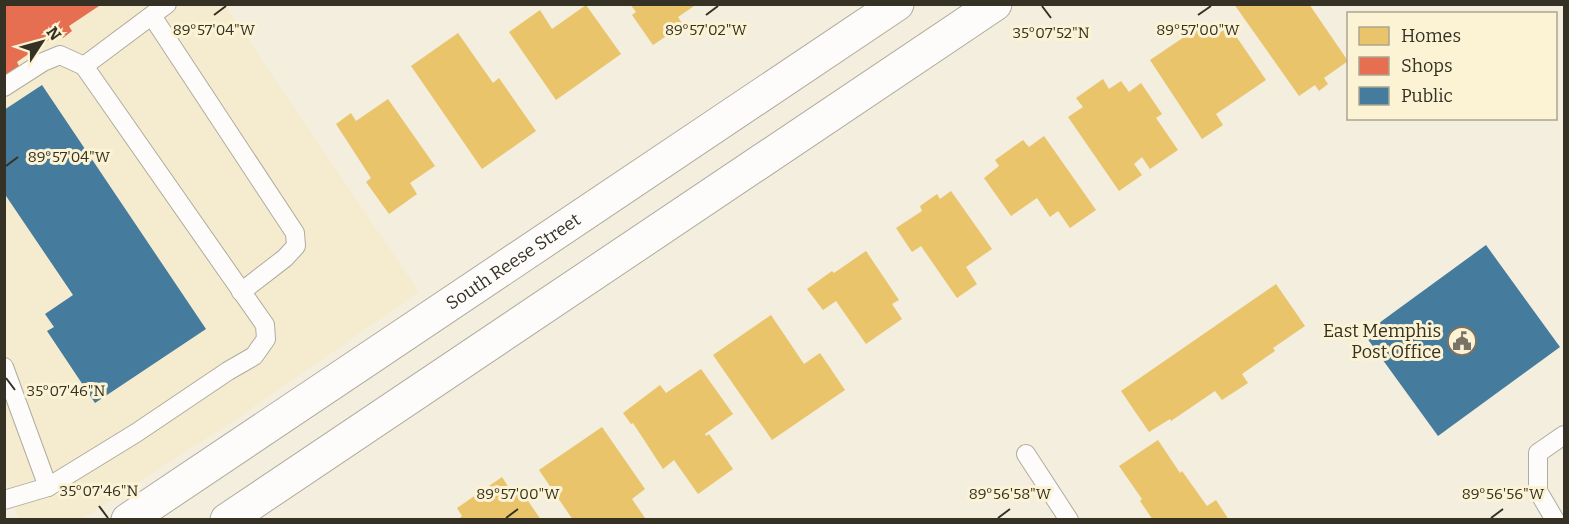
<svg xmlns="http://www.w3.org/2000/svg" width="1569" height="524" font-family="Bitter,serif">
	<rect width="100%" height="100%" fill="#f3eedd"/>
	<path fill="#f5ecd0" d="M 4,5 L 225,5 L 419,292 L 238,418 L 82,519 L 19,519 L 5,477 Z"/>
	<g fill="#e9c46a">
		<path d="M 630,4 L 697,4 L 678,17 L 683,25 L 653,45 L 632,15 L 636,12 Z"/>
		<path d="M 1234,4 L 1309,4 L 1348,61 L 1324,78 L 1328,84 L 1319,91 L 1315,85 L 1299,96 Z"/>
		<path d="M 586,5 L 621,54 L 556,100 L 509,32 L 540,10 L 552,29 Z"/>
		<path d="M 1205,23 L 1215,36 L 1229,26 L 1266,80 L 1216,114 L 1223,125 L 1202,139 L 1150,60 Z"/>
		<path d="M 458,33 L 493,83 L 499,78 L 536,131 L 482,169 L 411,66 Z"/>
		<path d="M 1103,79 L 1109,89 L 1121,81 L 1129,92 L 1141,83 L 1162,114 L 1156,118 L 1178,150 L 1150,169 L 1142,157 L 1134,164 L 1142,175 L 1119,191 L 1068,117 L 1083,107 L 1076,98 Z"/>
		<path d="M 388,99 L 435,166 L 410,183 L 417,194 L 389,214 L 366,182 L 371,178 L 336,124 L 351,113 L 356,121 Z"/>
		<path d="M 1044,136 L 1096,210 L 1070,228 L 1058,211 L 1050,217 L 1037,198 L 1011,216 L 984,178 L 999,166 L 995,160 L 1023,140 L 1029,147 Z"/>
		<path d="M 951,191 L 992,249 L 966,267 L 977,284 L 957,298 L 921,246 L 912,252 L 896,228 L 922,211 L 920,206 L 937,194 L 940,199 Z"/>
		<path d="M 866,251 L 899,300 L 892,304 L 902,319 L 866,344 L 836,301 L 823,310 L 807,289 L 832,271 L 834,273 Z"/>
		<path d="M 1276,284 L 1305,326 L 1273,348 L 1275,351 L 1242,374 L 1248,383 L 1222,400 L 1215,391 L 1171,421 L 1170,419 L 1149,432 L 1121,391 Z"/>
		<path d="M 771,315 L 804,364 L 820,353 L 845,390 L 772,440 L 713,355 Z"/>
		<path d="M 701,369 L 733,414 L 705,434 L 706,436 L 709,434 L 733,469 L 698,494 L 674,460 L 663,469 L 633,423 L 631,424 L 623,413 L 660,385 L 666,393 Z"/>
		<path d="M 602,427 L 645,489 L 632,499 L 645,518 L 643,520 L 573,520 L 539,470 Z"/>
		<path d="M 1158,440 L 1180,473 L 1182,471 L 1207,506 L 1216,500 L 1229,520 L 1153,520 L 1140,501 L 1142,499 L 1119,466 Z"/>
		<path d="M 502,477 L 511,491 L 518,486 L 541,520 L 458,520 L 462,516 L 457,508 Z"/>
	</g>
	<path fill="#e76f51" d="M 4,4 L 102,4 L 69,26 L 72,31 L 63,38 L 60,32 L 17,62 L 19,66 L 4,76 Z"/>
	<g fill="#457b9d">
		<path d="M 42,85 L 206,329 L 95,403 L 47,331 L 54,327 L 45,314 L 73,295 L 4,193 L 4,110 Z"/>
		<path d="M 1486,245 L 1560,347 L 1438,436 L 1364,334 Z"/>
	</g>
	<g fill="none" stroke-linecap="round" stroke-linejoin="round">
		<g stroke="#afab9e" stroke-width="20">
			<g id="service">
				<path d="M 152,16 L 295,233 L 296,246 L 285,258 L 241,292"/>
				<path d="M 84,66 L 167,4"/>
				<path d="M 4,87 L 43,62 L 60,55 L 84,66 L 265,325 L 266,339 L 254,356 L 228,371 L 136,433 L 48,487 L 4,500"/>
				<path d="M 4,367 L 48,487"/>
				<path d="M 1026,454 L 1069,520"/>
				<path d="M 1555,520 L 1538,491 L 1538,453 L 1564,435"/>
			</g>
		</g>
		<g stroke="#afab9e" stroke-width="35">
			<g id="minor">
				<path id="s1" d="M 128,520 L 897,4"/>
				<path d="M 227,520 L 995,4"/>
			</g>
		</g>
		<use href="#service" stroke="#fdfcfa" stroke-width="18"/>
		<use href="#minor" stroke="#fdfcfa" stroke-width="33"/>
	</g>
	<path fill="none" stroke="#353125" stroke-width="2" d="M 1042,6 L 1051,18M 214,15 L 226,6M 706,15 L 718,6M 1198,15 L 1211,6M 6,166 L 18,157M 6,378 L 15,390M 99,506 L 108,518M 506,518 L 518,509M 998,518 L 1010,509M 1491,518 L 1503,509"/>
	<defs>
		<g id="civic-ring" transform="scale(1.5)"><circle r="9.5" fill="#fcf3d4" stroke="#787365" stroke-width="1.5"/><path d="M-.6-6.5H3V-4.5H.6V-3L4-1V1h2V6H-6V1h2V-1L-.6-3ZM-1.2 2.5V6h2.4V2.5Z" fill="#787365"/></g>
	</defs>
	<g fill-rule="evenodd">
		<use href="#civic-ring" x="1462" y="341"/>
	</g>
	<g text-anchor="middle" stroke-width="6" stroke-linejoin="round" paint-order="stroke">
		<g font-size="18" fill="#353125" stroke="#fcf3d4">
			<text dy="6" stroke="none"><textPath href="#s1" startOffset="464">South Reese Street</textPath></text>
		</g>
		<g font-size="18" fill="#353125" stroke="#fcf3d4" text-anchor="end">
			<text x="1441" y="337">East Memphis<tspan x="1441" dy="21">Post Office</tspan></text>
		</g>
	</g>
	<g font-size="15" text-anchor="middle" fill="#353125" stroke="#fcf3d4" stroke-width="6" stroke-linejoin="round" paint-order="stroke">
		<text x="214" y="35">89°57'04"W</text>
		<text x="706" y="35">89°57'02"W</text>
		<text x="1198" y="35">89°57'00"W</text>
		<text x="1051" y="38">35°07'52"N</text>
		<text x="69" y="162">89°57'04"W</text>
		<text x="66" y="396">35°07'46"N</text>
		<text x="99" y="496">35°07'46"N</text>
		<text x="518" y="499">89°57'00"W</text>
		<text x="1010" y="499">89°56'58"W</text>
		<text x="1503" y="499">89°56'56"W</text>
	</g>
	<rect width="1569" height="524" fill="none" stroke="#353125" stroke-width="12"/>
	<rect x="1347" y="12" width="210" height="108" fill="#fcf3d4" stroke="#aca58e" stroke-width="1.5"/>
	<rect x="1359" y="27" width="30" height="18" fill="#e9c46a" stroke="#aca58e" stroke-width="1.5"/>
	<text x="1401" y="42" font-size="18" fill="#353125">Homes</text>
	<rect x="1359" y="57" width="30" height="18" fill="#e76f51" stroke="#aca58e" stroke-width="1.5"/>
	<text x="1401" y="72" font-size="18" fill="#353125">Shops</text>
	<rect x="1359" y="87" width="30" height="18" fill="#457b9d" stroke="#aca58e" stroke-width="1.5"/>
	<text x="1401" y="102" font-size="18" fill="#353125">Public</text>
	<g transform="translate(42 42) rotate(54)" stroke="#fcf3d4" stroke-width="4.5" paint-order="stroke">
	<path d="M0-4.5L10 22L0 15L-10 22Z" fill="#353125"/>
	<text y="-9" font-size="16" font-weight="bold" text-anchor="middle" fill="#353125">N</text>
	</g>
</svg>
